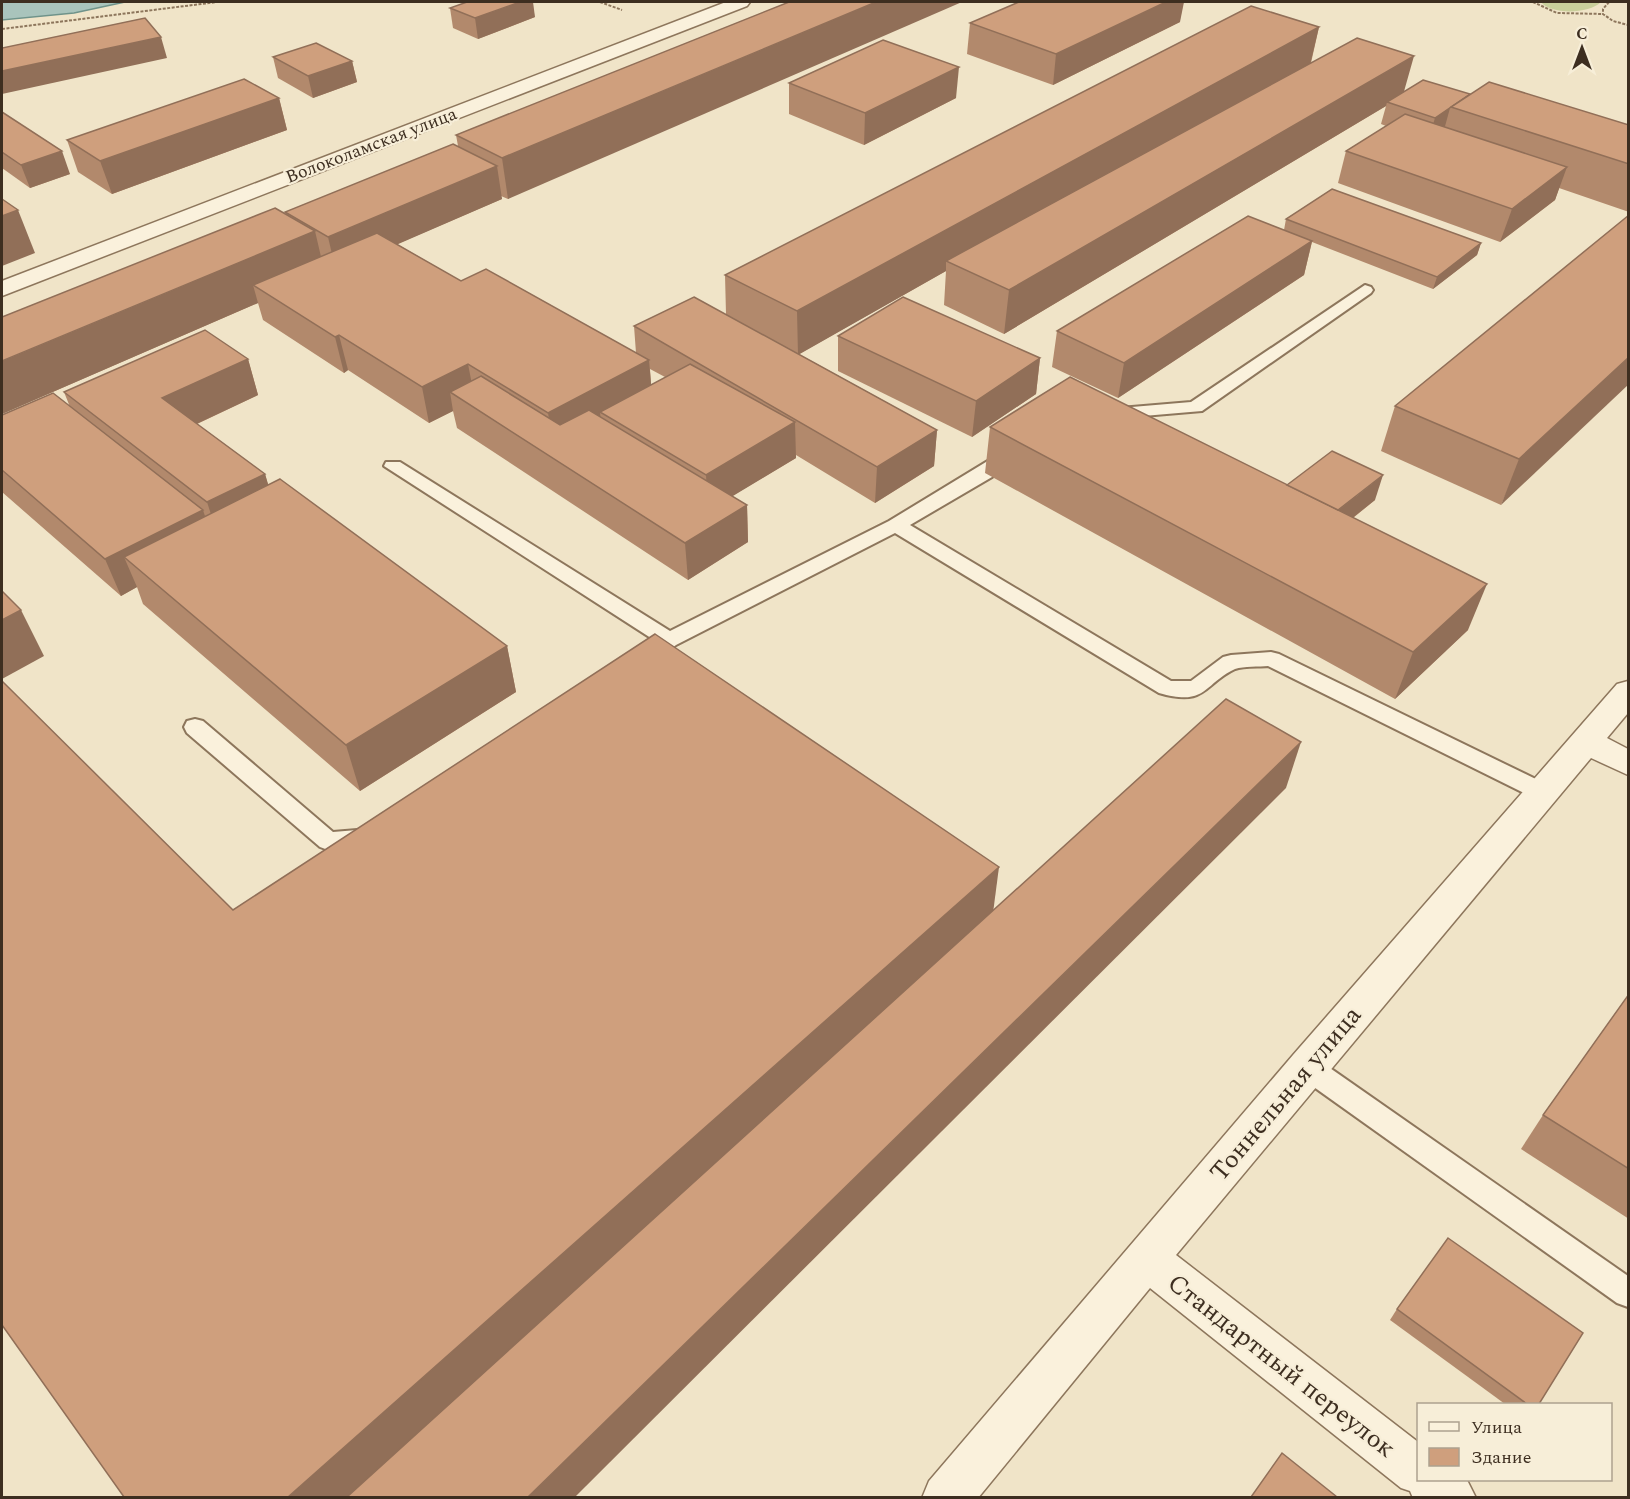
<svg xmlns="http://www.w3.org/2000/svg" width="1630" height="1499" font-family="Spectral,serif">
	<rect width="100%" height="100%" fill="#f0e4c8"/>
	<path fill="#c9cf9b" d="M 1541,2 L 1601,2 C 1589,14 1551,15 1541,2 Z"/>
	<path fill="#a9c4bc" stroke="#6f938a" stroke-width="1.5" d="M 2,2 L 125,2 L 74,13 L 2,20 Z"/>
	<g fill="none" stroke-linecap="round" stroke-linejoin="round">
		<g stroke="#8d765c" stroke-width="4">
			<g id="lane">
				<path d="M 1365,285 L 1371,287 L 1373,290 L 1371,293 L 1202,411 L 1108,419 L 1099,414 L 1108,409 L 1191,402 Z"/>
				<path d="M 1009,448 L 1018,454 L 992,477 L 910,525 L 1171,681 L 1191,681 L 1223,657 L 1231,655 L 1271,652 L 1279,654 L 1550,786 L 1554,792 L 1550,798 L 1542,801 L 1534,798 L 1268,666 C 1259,667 1244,666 1235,669 C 1203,684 1207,707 1159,693 L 895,533 L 676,645 C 664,654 650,668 634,663 L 631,658 L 654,640 L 384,466 L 386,462 L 400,462 L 670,631 L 889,521 Z"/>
				<path d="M 195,719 L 203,721 L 333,832 L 369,829 L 377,832 L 381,838 L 377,844 L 328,850 L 320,847 L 187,733 L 184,727 L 187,721 Z"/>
				<path d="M 1307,1055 L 1317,1059 L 1628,1276 L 1628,1307 L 1617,1303 L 1297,1075 L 1294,1067 L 1297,1059 Z"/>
			</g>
		</g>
		<g stroke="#8d765c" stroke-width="3">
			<g id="street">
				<path d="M 726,2 L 750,2 L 747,6 L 2,296 L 2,281 Z"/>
				<path d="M 1628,681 L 1628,713 L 1607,738 L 1628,749 L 1628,775 L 1591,758 L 1176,1255 L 1418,1442 L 1418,1480 L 1467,1480 L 1476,1498 L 1413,1498 L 1410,1491 L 1401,1488 L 1150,1288 L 978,1498 L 922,1498 L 929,1481 L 1293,1055 L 1617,684 Z"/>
			</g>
		</g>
		<g stroke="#8d765c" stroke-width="2" stroke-dasharray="3 1.5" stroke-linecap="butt">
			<path d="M 600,2 L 622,10"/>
			<path d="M 1533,2 L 1557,13 L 1603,14"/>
			<path d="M 1609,2 L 1603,9 L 1603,14 L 1613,21 L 1628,25"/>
			<path d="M 2,29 L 217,2"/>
		</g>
		<use href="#lane" fill="#faf1dc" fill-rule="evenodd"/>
		<use href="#street" fill="#faf1dc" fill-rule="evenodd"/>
	</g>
	<g fill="#b2896c" fill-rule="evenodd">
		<path d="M 789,2 L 508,199 L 501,196 L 502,199 L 397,244 L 461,281 L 636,353 L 634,326 L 726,314 L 725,275 L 1319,27 L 1311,63 L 1405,91 L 1470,94 L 1629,125 L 1629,212 L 1559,188 L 1555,200 L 1500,242 L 1338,183 L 1346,151 L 1386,126 L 1381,124 L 1386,106 L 1004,334 L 944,305 L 946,271 L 799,354 L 937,430 L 934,466 L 875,503 L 796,455 L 796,458 L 732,496 L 747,505 L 748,542 L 688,580 L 457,428 L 453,411 L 429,423 L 348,370 L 344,373 L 263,320 L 258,303 L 2,414 L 286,214 L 285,212 L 458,146 L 456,135 ZM 650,369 L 665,377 L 651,385 Z"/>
		<path d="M 450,8 L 535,17 L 478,39 L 453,28 Z"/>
		<path d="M 1180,22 L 1053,85 L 967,54 L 970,23 Z"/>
		<path d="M 273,57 L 352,61 L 357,82 L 313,98 L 278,78 Z"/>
		<path d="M 789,83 L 956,98 L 864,145 L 789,114 Z"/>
		<path d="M 279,98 L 287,130 L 112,194 L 78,172 L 67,140 Z"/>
		<path d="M 2,112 L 70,174 L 30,188 L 2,168 Z"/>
		<path d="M 1629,215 L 1501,505 L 1381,451 L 1395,406 Z"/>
		<path d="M 1286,219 L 1481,243 L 1477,255 L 1433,289 L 1312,242 L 1304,275 L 1118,398 L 1052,367 L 1057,331 L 1284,230 Z"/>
		<path d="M 838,336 L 1040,358 L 1036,394 L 972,437 L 838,371 Z"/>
		<path d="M 248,359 L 258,395 L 197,424 L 265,474 L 268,485 L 507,646 L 516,692 L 360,791 L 143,604 L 137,587 L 121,596 L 2,492 L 2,415 L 70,407 L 64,392 Z"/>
		<path d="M 990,427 L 1287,485 L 1375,500 L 1353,518 L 1468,630 L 1395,699 L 985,473 Z"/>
		<path d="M 1629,994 L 1629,1219 L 1521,1149 L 1543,1115 Z"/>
		<path d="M 1397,1309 L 1539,1404 L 1505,1404 L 1390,1320 Z"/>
	</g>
	<g fill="#916f58">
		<path d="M 520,2 L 533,2 L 535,17 L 478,39 L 475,18 Z"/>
		<path d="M 876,2 L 962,2 L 508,199 L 502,158 Z"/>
		<path d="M 1166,2 L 1184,2 L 1180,22 L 1053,85 L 1056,54 Z"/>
		<path d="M 1319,27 L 1310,65 L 946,261 L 946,271 L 798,355 L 797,311 Z"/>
		<path d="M 161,37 L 167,58 L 2,94 L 2,71 Z"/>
		<path d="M 1414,56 L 1403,95 L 1387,102 L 1386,106 L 1004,334 L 1009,290 Z"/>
		<path d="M 352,61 L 357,82 L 313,98 L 308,76 Z"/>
		<path d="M 959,67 L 956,98 L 864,145 L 865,113 Z"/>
		<path d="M 279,98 L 287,130 L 112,194 L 100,161 Z"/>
		<path d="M 1450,108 L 1444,130 L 1428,140 L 1435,118 Z"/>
		<path d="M 62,151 L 70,174 L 30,188 L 21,165 Z"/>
		<path d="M 497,166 L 502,199 L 336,271 L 328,237 Z"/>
		<path d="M 1567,167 L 1555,200 L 1500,242 L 1512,209 Z"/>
		<path d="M 18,210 L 35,253 L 2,266 L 2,213 Z"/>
		<path d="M 315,231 L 325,274 L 253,285 L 258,303 L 2,414 L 2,361 Z"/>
		<path d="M 1312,241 L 1304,275 L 1118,398 L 1124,363 Z"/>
		<path d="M 1481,243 L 1477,255 L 1433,289 L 1437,277 Z"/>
		<path d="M 339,335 L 348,370 L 344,373 L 335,337 Z"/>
		<path d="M 1629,357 L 1629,384 L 1501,505 L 1519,459 Z"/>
		<path d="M 1040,358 L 1036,394 L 972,437 L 976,401 Z"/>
		<path d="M 248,359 L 258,395 L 175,434 L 162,398 Z"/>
		<path d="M 649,360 L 652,395 L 600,412 L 601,423 L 554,449 L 548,413 Z"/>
		<path d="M 468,364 L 475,400 L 450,392 L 453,411 L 429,423 L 422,387 Z"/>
		<path d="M 795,422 L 796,458 L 708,511 L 706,475 Z"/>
		<path d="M 937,430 L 934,466 L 875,503 L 877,467 Z"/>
		<path d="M 265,474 L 276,510 L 219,539 L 207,502 Z"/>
		<path d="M 1383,475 L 1375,500 L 1312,550 L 1320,525 Z"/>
		<path d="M 747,505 L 748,542 L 688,580 L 685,543 Z"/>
		<path d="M 203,510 L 215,547 L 124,557 L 137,587 L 121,596 L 105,559 Z"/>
		<path d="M 1487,584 L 1468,630 L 1395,699 L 1413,652 Z"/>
		<path d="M 21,610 L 44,656 L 2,679 L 2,620 Z"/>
		<path d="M 507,646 L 516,692 L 360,791 L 346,745 Z"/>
		<path d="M 1301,742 L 1286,788 L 575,1497 L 528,1497 Z"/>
		<path d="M 999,867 L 993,913 L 349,1497 L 288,1497 Z"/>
	</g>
	<g fill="#cf9f7d" stroke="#916f58" stroke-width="1.5">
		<path d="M 467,2 L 520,2 L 475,18 L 450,8 Z"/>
		<path d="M 789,2 L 876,2 L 502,158 L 456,135 Z"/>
		<path d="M 1019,2 L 1166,2 L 1056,54 L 970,23 Z"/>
		<path d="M 1251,6 L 1319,27 L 797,311 L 725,275 Z"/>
		<path d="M 145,18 L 161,37 L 2,71 L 2,48 Z"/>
		<path d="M 1357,38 L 1414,56 L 1009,290 L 946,261 Z"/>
		<path d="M 883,40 L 959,67 L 865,113 L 789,83 Z"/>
		<path d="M 316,43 L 352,61 L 308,76 L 273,57 Z"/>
		<path d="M 244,79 L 279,98 L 100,161 L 67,140 Z"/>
		<path d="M 1423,80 L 1470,94 L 1435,118 L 1387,102 Z"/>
		<path d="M 1489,82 L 1629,125 L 1629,164 L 1451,107 Z"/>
		<path d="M 2,112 L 62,151 L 21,165 L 2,152 Z"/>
		<path d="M 1405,114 L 1567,167 L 1512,209 L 1346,151 Z"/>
		<path d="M 453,144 L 497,166 L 328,237 L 285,212 Z"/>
		<path d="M 1332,189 L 1481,243 L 1437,277 L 1286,219 Z"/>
		<path d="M 2,199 L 18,210 L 2,216 Z"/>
		<path d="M 275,208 L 315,231 L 2,361 L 2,317 Z"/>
		<path d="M 1629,215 L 1629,357 L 1519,459 L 1395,406 Z"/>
		<path d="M 1248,216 L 1312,241 L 1124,363 L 1057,331 Z"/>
		<path d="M 377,233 L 461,281 L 486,269 L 649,360 L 548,413 L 468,364 L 422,387 L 339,335 L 335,337 L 253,285 Z"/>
		<path d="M 694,297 L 937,430 L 877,467 L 634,326 Z"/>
		<path d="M 903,297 L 1040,358 L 976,401 L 838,336 Z"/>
		<path d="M 205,330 L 248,359 L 162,398 L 265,474 L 207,502 L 64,392 Z"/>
		<path d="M 690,364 L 795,422 L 706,475 L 600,412 Z"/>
		<path d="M 481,376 L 560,425 L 589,410 L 747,505 L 685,543 L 450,392 Z"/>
		<path d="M 1070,377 L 1487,584 L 1413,652 L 990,427 Z"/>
		<path d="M 53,393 L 203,510 L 105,559 L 2,470 L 2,415 Z"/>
		<path d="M 1332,451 L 1383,475 L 1338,510 L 1287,485 Z"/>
		<path d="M 280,479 L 507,646 L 346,745 L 124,557 Z"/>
		<path d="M 2,591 L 21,610 L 2,620 Z"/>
		<path d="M 655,634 L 999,867 L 288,1497 L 124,1497 L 2,1325 L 2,681 L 233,910 Z"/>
		<path d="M 1226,699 L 1301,742 L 528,1497 L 347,1497 Z"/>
		<path d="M 1629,994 L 1629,1169 L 1543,1115 Z"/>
		<path d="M 1448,1238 L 1583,1333 L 1539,1404 L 1527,1404 L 1397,1309 Z"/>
		<path d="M 1282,1453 L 1337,1497 L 1251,1497 Z"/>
	</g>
	<g text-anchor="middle" stroke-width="4.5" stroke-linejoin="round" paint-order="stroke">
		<g font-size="18" fill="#3d2e20" stroke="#f7eed8">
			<text transform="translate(371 145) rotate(-21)" y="6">Волоколамская улица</text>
		</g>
		<g font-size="26" fill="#3d2e20" stroke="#f7eed8">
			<text transform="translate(1285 1093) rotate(-50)" y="9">Тоннельная улица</text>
			<text transform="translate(1282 1365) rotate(38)" y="9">Стандартный переулок</text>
		</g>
	</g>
	<rect width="1630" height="1499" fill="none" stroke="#3d2e20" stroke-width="6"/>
	<rect x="1417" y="1403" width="195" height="78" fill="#f7eed8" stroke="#ada18e" stroke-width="1.5"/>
	<rect x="1429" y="1422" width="30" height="9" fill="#faf1dc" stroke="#ada18e" stroke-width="1.5"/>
	<text x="1471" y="1433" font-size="18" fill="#3d2e20">Улица</text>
	<rect x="1429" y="1448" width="30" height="18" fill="#cf9f7d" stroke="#ada18e" stroke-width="1.5"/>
	<text x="1471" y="1463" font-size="18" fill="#3d2e20">Здание</text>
	<g transform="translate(1582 48)" stroke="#f7eed8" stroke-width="4.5" paint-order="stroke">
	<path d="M0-4.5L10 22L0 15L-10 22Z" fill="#3d2e20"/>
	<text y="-9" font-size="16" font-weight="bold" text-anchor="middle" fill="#3d2e20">С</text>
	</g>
</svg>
